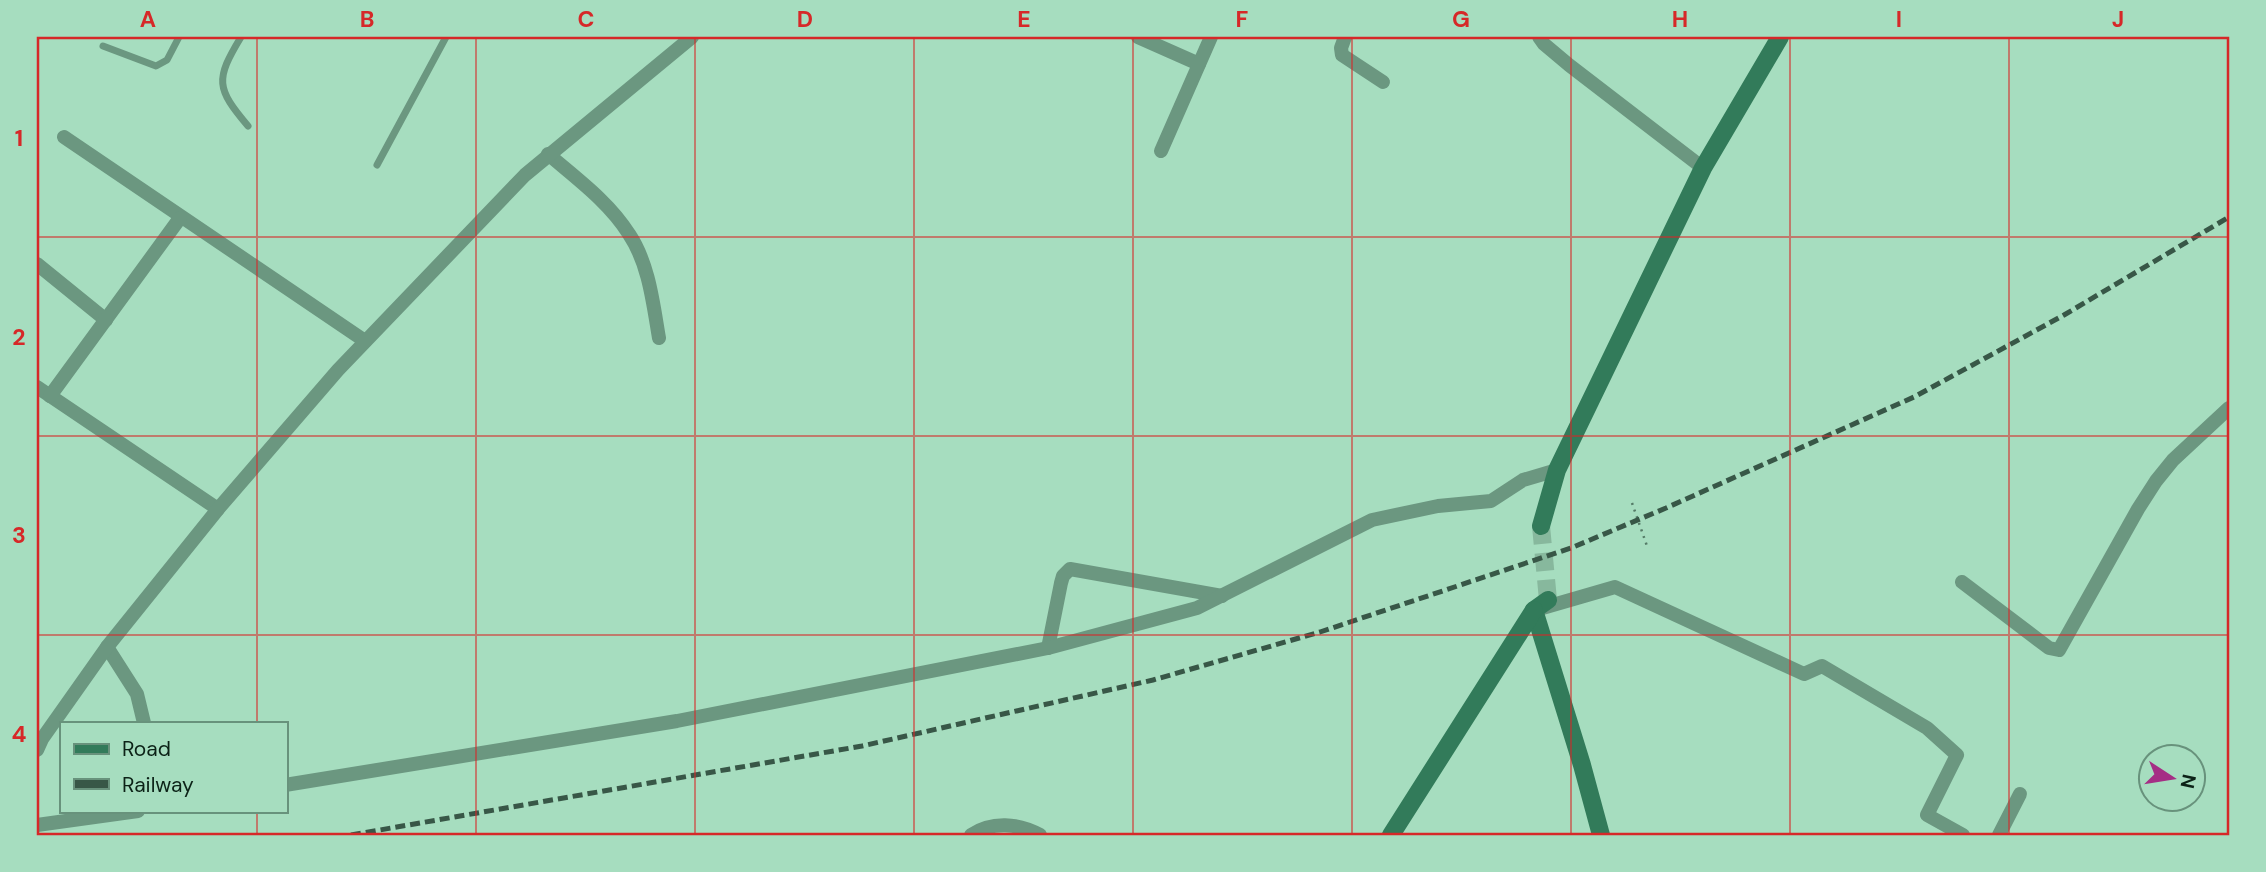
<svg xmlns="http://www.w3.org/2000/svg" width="2266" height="872" font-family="'DM Sans',sans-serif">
	<rect width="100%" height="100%" fill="#a6ddbf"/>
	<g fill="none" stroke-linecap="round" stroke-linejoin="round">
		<path stroke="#87b89d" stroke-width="18" stroke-dasharray="18 9" stroke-linecap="butt" d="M 1541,526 L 1548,600"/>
		<path stroke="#547a66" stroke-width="2.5" stroke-dasharray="2 5" stroke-linecap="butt" d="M 1632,503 L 1647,546"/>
		<g stroke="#6b9780" stroke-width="7">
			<path d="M 241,37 C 215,80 216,88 248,126"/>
			<path d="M 103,46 L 156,66 L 167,60 L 179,37"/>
			<path d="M 377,165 L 446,37"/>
		</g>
		<g stroke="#6b9780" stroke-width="14">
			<path d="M 1138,37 L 1199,64"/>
			<path d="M 1345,37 L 1341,48 L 1342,55 L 1383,82"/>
			<path d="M 1539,37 L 1544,44 L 1569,65 L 1703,168"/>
			<path d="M 64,137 L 365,341"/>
			<path d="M 1161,151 L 1211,37"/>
			<path d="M 548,154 C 576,178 609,202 629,234 C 649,264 653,303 659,338"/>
			<path d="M 37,264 L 106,320"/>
			<path d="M 37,387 L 218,509"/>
			<path d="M 50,396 L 180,218"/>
			<path d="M 1962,582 L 2049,648 L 2059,650 L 2138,509 L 2156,481 L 2173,460 L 2229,408"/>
			<path d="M 1539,609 L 1615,587 L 1804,674 L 1822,666 L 1927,728 L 1957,755 L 1927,815 L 1963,835"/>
			<path d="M 107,647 L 137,694 L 144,723"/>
			<path d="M 1048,648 L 1061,583 L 1063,576 L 1070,569 L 1222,596"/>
			<path d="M 37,750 L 42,739 L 107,647 L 218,509 L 338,370 L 525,175 L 692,37"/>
			<path d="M 285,785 L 677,721 L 1048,648 L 1197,608 L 1372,520 L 1438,506 L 1491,501 L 1523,480 L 1557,470"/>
			<path d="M 37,825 L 138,811"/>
			<path d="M 971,835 C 992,821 1018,823 1040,835"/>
			<path d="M 1999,835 L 2020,794"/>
		</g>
		<g stroke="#327b5a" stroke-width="18">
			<path d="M 1541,526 L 1557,470 L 1703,168 L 1780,37"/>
			<path d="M 1548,600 L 1534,610 L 1582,765 L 1601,835"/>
			<path d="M 1391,835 L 1534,610"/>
		</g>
		<path stroke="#385747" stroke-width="5" stroke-dasharray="10 5" stroke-linecap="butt" d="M 351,835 L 862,746 L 1153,680 L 1320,632 L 1571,548 L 1666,508 L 1914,397 L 2064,315 L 2229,217"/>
	</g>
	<path fill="none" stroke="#d62828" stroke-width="2" stroke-opacity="0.55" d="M 257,37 L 257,723M 476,37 L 476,835M 695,37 L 695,835M 914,37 L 914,835M 1133,37 L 1133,835M 1352,37 L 1352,835M 1571,37 L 1571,835M 1790,37 L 1790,835M 2009,37 L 2009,835M 37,237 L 2229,237M 37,436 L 2229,436M 37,635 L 2229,635M 257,811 L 257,835"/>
	<rect width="2266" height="872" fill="none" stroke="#a6ddbf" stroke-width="77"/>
	<rect x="60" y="722" width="228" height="91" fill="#a6ddbf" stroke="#68927c" stroke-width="2"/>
	<rect x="74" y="744" width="35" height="10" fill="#327b5a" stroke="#68927c" stroke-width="2"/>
	<text x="122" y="756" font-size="21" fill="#0c2217">Road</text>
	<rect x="74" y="779" width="35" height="10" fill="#385747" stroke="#68927c" stroke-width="2"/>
	<text x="122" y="792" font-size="21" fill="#0c2217">Railway</text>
	<g transform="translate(2172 778) rotate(102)"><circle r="33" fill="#a6ddbf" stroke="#68927c" stroke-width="2"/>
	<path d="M0-5L12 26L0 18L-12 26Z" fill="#a52e85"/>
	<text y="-10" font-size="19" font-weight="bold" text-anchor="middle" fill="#0c2217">N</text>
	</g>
	<rect x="38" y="38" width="2190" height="796" fill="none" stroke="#d62828" stroke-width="2.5"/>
	<g font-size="23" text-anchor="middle" font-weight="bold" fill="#d62828">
		<text x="148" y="27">A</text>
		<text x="367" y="27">B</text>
		<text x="586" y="27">C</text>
		<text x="805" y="27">D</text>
		<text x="1024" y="27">E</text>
		<text x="1242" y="27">F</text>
		<text x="1461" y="27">G</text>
		<text x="1680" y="27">H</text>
		<text x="1899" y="27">I</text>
		<text x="2118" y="27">J</text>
		<text x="19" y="146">1</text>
		<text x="19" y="345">2</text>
		<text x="19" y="543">3</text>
		<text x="19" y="742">4</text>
	</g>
</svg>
